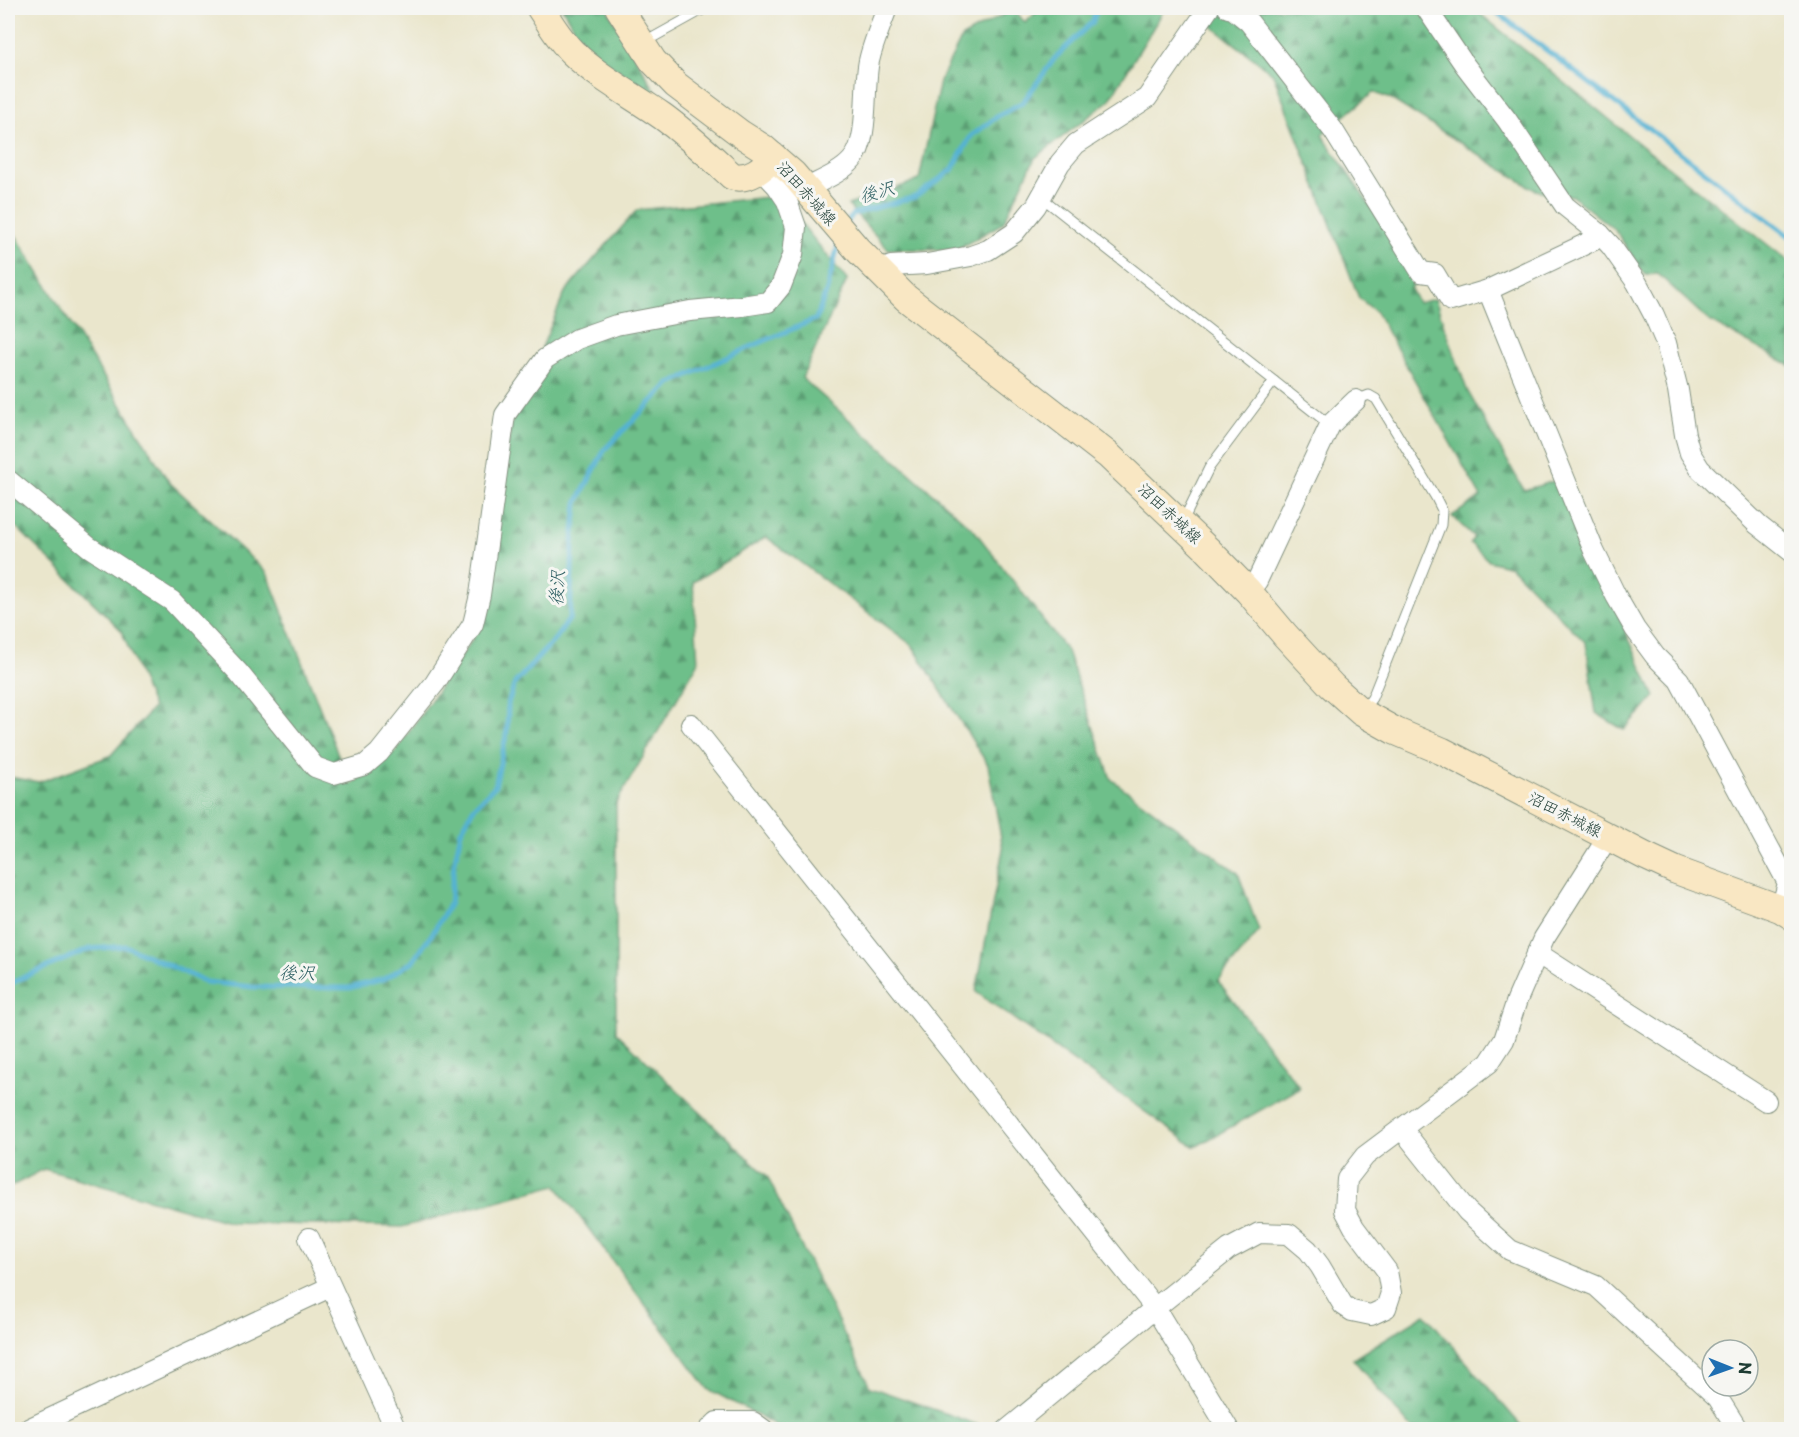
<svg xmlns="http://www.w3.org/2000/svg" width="1799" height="1437" font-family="'Playpen Sans','Klee One',sans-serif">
	<defs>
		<pattern id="forest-firs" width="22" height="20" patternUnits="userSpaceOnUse" patternTransform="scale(1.5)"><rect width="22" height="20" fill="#6ebf8a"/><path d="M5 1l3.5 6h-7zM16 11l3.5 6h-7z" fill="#5a9c72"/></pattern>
	</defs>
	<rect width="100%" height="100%" fill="#f6f6f2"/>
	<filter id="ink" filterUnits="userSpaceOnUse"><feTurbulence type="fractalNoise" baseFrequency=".0167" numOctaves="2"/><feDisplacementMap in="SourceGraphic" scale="12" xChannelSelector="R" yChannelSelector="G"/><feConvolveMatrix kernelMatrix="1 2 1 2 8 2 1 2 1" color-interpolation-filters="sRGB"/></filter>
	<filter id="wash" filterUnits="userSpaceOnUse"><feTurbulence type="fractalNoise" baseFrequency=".008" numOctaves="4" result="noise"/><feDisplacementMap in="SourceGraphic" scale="24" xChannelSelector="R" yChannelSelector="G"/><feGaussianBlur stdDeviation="1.35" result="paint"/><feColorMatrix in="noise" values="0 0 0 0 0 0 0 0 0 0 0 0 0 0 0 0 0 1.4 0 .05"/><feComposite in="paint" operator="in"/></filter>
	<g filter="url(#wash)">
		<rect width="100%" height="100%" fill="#eae6cc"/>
		<g fill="url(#forest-firs)" stroke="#467e5f" stroke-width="1.5">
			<path d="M 562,8 L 607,8 L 658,96 L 588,51 Z"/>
			<path d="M 1041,8 L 1165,8 L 1109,101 L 1035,158 L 1003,223 L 956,250 L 888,249 L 848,205 L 919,180 L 940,81 L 962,37 L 1014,9 L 1025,23 Z"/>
			<path d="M 1189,8 L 1473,8 L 1642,146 L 1791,263 L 1791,366 L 1709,321 L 1658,274 L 1645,275 L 1615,230 L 1572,196 L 1535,190 L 1394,101 L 1374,92 L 1322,135 L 1421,281 L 1410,287 L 1418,303 L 1435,299 L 1467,390 L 1524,490 L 1558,480 L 1655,697 L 1624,730 L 1596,713 L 1586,643 L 1511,567 L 1489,561 L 1470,543 L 1474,537 L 1452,516 L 1481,497 L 1376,312 L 1359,298 L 1273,74 Z"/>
			<path d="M 779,196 L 847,280 L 802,378 L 974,530 L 1067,651 L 1111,779 L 1238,873 L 1259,931 L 1218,981 L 1300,1088 L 1195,1147 L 976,992 L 1003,849 L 988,765 L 912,645 L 766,537 L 693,582 L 698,663 L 616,803 L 616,1032 L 767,1176 L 870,1387 L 987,1428 L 986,1429 L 783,1429 L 708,1389 L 556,1185 L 402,1227 L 232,1223 L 44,1169 L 8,1188 L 8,777 L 39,782 L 110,756 L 153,708 L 121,630 L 8,519 L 8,223 L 169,482 L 267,573 L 350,785 L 396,751 L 479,630 L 512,420 L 565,292 L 637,210 Z"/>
			<path d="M 1425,1314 L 1524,1429 L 1412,1429 L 1353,1359 Z"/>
		</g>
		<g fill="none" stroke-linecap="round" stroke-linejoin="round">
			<g stroke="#54b2d3" stroke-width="5">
				<path d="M 1491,8 L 1792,238"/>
				<path d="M 846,224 L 853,214 L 915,197 L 952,170 L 971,136 L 998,116 L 1023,102 L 1055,58 L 1090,24 L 1092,24 L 1097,8"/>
				<path d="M 8,985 L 26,976 L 89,949 L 126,946 L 206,982 L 253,987 L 349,988 L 384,979 L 412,962 L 432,934 L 450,903 L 454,865 L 461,831 L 474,807 L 495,786 L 507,731 L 508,703 L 515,683 L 556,638 L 570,618 L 573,542 L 577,503 L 605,449 L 669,384 L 757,344 L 816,319 L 827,290 L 839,241"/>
			</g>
		</g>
	</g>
	<g filter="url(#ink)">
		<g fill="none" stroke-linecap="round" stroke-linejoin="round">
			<g stroke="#849280" stroke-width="11">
				<g id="lane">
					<path d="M 643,43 L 706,8"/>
					<path d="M 1041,197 L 1330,425"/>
					<path d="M 1356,400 L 1369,395 L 1376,399 L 1436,498 L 1442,510 L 1441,525 L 1372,698 L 1363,710"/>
					<path d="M 1183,521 L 1209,468 L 1274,381"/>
				</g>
			</g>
			<g stroke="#849280" stroke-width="22">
				<g id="street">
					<path d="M 1228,8 L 1233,9 L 1249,22 L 1333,130 L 1421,272 L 1435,274 L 1451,301 L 1488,290 L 1594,240 L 1600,234"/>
					<path d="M 1426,8 L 1464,64 L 1507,120 L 1565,206 L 1600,234 L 1611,246 L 1637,283 L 1654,315 L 1666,343 L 1678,390 L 1685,435 L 1690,453 L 1700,469 L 1758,525 L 1792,552"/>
					<path d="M 805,189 C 820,181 841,173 852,160 C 870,141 863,87 869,61 C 873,43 881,25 887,8"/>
					<path d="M 878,271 L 891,266 L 927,264 L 971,256 L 988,250 L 1014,233 L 1036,206 L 1060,163 L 1076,144 L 1147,98 L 1209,8"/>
					<path d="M 1488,290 L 1594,551 L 1616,596 L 1635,629 L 1655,656 L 1679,680 L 1788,883 L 1781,909"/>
					<path d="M 8,480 L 89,547 L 172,601 L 239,673 L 315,767 L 334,774 L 365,765 L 379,753 L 435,683 L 473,624 L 480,595 L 505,415 L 545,359 L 577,339 L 616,325 L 690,311 L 742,306 L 768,302 L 781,286 L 793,255 L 796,227 L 787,201 L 777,186 L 761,169"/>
					<path d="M 1248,591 L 1257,581 L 1330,425 L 1356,400"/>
					<path d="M 691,724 L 1155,1308 L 1229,1430"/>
					<path d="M 1537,953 L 1766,1101"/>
					<path d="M 1402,1129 L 1467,1211 L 1510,1250 L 1596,1286 L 1718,1398 L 1738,1430"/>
					<path d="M 309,1238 L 396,1430"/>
					<path d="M 26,1430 L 330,1287"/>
					<path d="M 709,1430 L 717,1422 L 753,1422 L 764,1430"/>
					<path d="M 1007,1430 L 1155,1308 L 1229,1249 L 1259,1233 L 1289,1234 L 1308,1250 L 1320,1266 L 1343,1305 L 1352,1311 L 1371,1315 L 1386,1308 L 1391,1293 L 1387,1271 L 1354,1227 L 1345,1210 L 1347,1179 L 1365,1156 L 1489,1063 L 1504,1040 L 1517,1000 L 1544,938 L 1608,837"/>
				</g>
			</g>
			<g stroke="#849280" stroke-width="29">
				<g id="secondary">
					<path d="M 540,8 C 550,23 559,39 572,52 C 599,78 632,95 662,116 C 687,134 709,155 732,176 C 749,181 763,168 774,157"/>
					<path d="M 619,8 L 653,61 L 676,85 L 741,134 L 763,148 L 793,174 L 857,249 L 906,298 L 1108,455 L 1207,549 L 1248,591 L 1285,635 L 1332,686 L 1361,712 L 1395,731 L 1442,751 L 1645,856 L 1675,870 L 1781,909 L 1792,916"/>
				</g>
			</g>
			<use href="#lane" stroke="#fff" stroke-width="9"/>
			<use href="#street" stroke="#fff" stroke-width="20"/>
			<use href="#secondary" stroke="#f9e7c3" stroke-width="27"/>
		</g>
	</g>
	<g text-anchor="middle" stroke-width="6" stroke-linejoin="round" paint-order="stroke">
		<g font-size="16" fill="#1f3d34" stroke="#f6f6f2">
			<text transform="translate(807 193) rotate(48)" y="6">沼田赤城線</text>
			<text transform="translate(1170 513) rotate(43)" y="6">沼田赤城線</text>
			<text transform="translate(1565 814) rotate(27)" y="6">沼田赤城線</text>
		</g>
		<g font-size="18" font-style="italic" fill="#2f6064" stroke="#f6f6f2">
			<text transform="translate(877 192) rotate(-15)" y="6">後沢</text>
			<text transform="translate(557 588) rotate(-86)" y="6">後沢</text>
			<text transform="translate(297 973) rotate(1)" y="6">後沢</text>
		</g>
	</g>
	<rect width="1799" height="1437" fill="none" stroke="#f6f6f2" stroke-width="30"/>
	<g transform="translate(1730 1368) rotate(91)"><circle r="28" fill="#f6f6f2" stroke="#a0aca6" stroke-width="1.5"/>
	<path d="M0-4.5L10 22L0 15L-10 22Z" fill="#1f6fb2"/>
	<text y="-9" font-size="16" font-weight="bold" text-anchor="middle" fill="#1f3d34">N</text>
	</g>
</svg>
